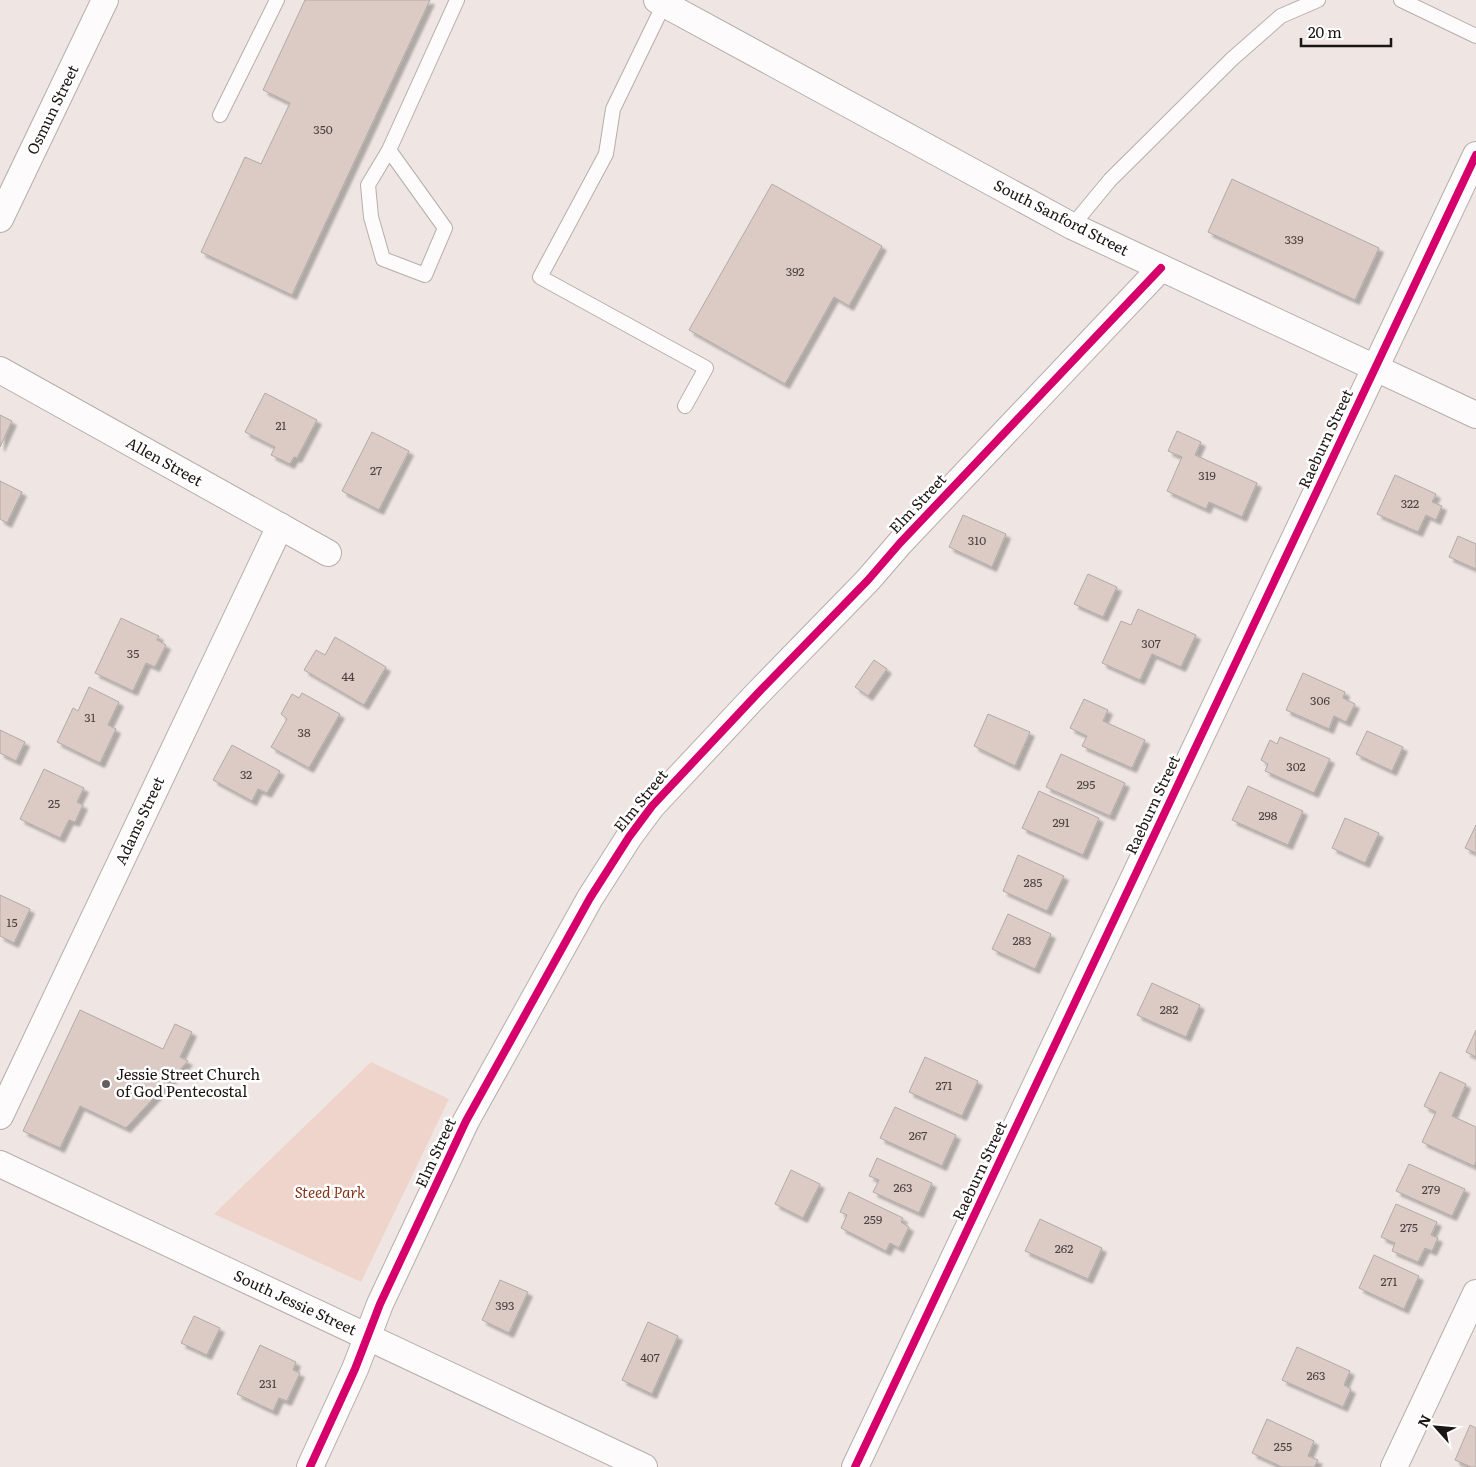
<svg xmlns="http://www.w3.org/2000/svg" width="1476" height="1467" font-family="Literata,serif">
	<defs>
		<filter id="shadow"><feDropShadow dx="4.5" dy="4.5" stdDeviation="1" flood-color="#0004"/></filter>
	</defs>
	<rect width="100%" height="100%" fill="#efe6e3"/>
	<path fill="#eed4cb" d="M 371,1062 L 449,1099 L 361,1282 L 214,1214 Z"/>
	<g fill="#dccbc5" stroke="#b1aaa8" filter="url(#shadow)">
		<path d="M 305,0 L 430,0 L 292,295 L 201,252 L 245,157 L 261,164 L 290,103 L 263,90 Z"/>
		<path d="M 1232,179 L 1379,248 L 1355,300 L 1208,232 Z"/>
		<path d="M 772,184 L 882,246 L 849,306 L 834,297 L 785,384 L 689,330 Z"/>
		<path d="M 265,393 L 317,420 L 297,458 L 294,457 L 290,464 L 271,455 L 275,447 L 245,432 Z"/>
		<path d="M 0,415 L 12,421 L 0,447 Z"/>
		<path d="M 1177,431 L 1201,442 L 1195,455 L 1257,483 L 1242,517 L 1209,502 L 1206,509 L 1167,491 L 1182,457 L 1168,451 Z"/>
		<path d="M 372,432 L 409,451 L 379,510 L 342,491 Z"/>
		<path d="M 1395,475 L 1436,494 L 1432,502 L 1442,506 L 1436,520 L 1426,515 L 1418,532 L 1377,514 Z"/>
		<path d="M 0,481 L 22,492 L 7,523 L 0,519 Z"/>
		<path d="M 963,515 L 1006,534 L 992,567 L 949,547 Z"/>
		<path d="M 1458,536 L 1476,544 L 1476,569 L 1449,557 Z"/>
		<path d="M 1088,574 L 1117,587 L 1103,617 L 1074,604 Z"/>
		<path d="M 1138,609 L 1196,635 L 1181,667 L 1152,654 L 1140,680 L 1102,663 L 1121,621 L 1131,625 Z"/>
		<path d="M 121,618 L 159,636 L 157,640 L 166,645 L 155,667 L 146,663 L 133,691 L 95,673 Z"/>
		<path d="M 335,637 L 386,667 L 364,705 L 304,670 L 316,650 L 325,655 Z"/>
		<path d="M 874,660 L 887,669 L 868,696 L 855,687 Z"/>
		<path d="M 1303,673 L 1345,692 L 1343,698 L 1355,704 L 1346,722 L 1334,716 L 1329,729 L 1286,710 Z"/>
		<path d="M 89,687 L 119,702 L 108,725 L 116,729 L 100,763 L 57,742 L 73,708 L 78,711 Z"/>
		<path d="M 302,693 L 340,714 L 309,768 L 271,747 L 287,719 L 281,714 L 292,694 L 299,698 Z"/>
		<path d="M 1084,699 L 1108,710 L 1103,721 L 1145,740 L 1132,768 L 1082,746 L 1087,736 L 1070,728 Z"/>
		<path d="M 988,714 L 1030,732 L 1015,766 L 974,746 Z"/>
		<path d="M 0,730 L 25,742 L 16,761 L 0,753 Z"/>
		<path d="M 1367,731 L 1403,747 L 1392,771 L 1356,754 Z"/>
		<path d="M 1280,737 L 1330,759 L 1314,793 L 1265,771 L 1268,764 L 1261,760 L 1270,740 L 1277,744 Z"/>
		<path d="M 232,745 L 280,771 L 267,793 L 258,789 L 252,801 L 213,780 Z"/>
		<path d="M 1061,754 L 1125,783 L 1110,816 L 1046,787 Z"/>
		<path d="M 44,769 L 84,788 L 77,802 L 83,805 L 75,822 L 69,820 L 60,838 L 20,819 Z"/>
		<path d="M 1248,786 L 1303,811 L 1288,845 L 1232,820 Z"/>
		<path d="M 1039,791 L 1099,818 L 1083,855 L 1022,828 Z"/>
		<path d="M 1345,818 L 1379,833 L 1365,863 L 1332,848 Z"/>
		<path d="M 1476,825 L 1476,853 L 1465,848 Z"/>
		<path d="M 1018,855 L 1064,876 L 1047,911 L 1003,891 Z"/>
		<path d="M 0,895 L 30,909 L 14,943 L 0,936 Z"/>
		<path d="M 1008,914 L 1051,934 L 1035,969 L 992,949 Z"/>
		<path d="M 1152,983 L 1200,1005 L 1186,1037 L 1137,1015 Z"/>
		<path d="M 80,1010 L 163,1049 L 175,1024 L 192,1032 L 180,1057 L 188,1061 L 126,1128 L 80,1106 L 60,1148 L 23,1131 Z"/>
		<path d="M 1476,1030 L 1476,1057 L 1466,1052 Z"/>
		<path d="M 925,1057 L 978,1081 L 962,1116 L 909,1092 Z"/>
		<path d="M 1440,1072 L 1466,1084 L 1452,1116 L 1476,1127 L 1476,1161 L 1474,1166 L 1422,1142 L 1436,1112 L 1424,1106 Z"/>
		<path d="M 895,1107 L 956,1135 L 942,1166 L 880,1138 Z"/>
		<path d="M 877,1158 L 932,1183 L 919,1213 L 873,1192 L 879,1180 L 869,1176 Z"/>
		<path d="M 1409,1164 L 1465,1189 L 1452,1216 L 1396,1191 Z"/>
		<path d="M 791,1170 L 820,1184 L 803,1218 L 775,1204 Z"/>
		<path d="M 849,1192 L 903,1218 L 901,1222 L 909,1227 L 899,1248 L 890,1243 L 886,1251 L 841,1228 L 847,1215 L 840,1212 Z"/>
		<path d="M 1396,1204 L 1437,1222 L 1431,1235 L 1438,1238 L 1432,1251 L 1425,1248 L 1418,1262 L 1392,1251 L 1395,1243 L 1381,1237 Z"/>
		<path d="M 1040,1219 L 1102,1248 L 1088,1279 L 1025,1251 Z"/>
		<path d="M 1374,1255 L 1419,1276 L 1404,1309 L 1359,1288 Z"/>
		<path d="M 500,1280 L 528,1292 L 509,1333 L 482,1320 Z"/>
		<path d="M 194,1316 L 220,1328 L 207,1355 L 181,1343 Z"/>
		<path d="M 648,1322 L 678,1336 L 652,1394 L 622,1380 Z"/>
		<path d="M 260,1345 L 296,1362 L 293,1370 L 300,1373 L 287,1401 L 279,1398 L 273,1411 L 237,1394 Z"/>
		<path d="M 1297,1347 L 1350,1371 L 1344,1385 L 1351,1389 L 1343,1407 L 1282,1380 Z"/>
		<path d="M 1267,1419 L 1314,1441 L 1308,1456 L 1318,1460 L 1314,1467 L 1282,1467 L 1252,1453 Z"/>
		<path d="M 1470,1425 L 1476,1428 L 1476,1467 L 1471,1467 L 1455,1460 Z"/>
	</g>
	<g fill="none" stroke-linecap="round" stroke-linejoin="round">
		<g stroke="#b5aeab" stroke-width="16">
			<g id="service">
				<path d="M 1401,0 L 1476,36"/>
				<path d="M 664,4 L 613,109 L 606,154 L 540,277 L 706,368 L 685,406"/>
				<path d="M 220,115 L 277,0"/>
				<path d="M 389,150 L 445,228 L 425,275 L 383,259 L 371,217 L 368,185 L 389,150 L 457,0"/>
				<path d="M 1072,226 L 1110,180 L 1232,59 L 1281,16 L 1318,0"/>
			</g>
		</g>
		<g stroke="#b5aeab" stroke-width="28">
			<g id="minor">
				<path d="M 657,0 L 1072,226 L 1476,415"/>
				<path d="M 0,219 L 105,0"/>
				<path d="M 0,370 L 328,553"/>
				<path d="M 0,1116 L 280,526"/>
				<path d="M 0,1164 L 644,1467"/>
				<path d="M 310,1467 L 355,1369 L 380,1304 L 466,1121 L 590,898 L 629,837 L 652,806 L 758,693 L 868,580 L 900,543 L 1161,268"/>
				<path d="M 855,1467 L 1476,155"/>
				<path d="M 1394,1467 L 1476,1293"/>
			</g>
		</g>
		<use href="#service" stroke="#fdfbfb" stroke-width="14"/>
		<use href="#minor" stroke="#fdfbfb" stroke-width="26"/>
		<g stroke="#fff" stroke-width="11">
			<g id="cycleway">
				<path d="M 310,1467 L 355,1369 L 380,1304 L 466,1121 L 590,898 L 629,837 L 652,806 L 758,693 L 868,580 L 900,543 L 1161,268"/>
				<path d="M 855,1467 L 1476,155"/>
			</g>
		</g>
		<use href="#cycleway" stroke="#d6006c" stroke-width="8"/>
	</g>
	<circle fill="#655e5c" stroke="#fff" stroke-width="2" cx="106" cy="1084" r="5"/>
	<g text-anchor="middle" stroke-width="5" stroke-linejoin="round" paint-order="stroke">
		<g font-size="12" fill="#4b4240">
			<text x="323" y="134">350</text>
			<text x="1294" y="244">339</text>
			<text x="795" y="276">392</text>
			<text x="281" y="430">21</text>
			<text x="376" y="475">27</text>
			<text x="1207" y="480">319</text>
			<text x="1410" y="508">322</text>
			<text x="977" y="545">310</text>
			<text x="1151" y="648">307</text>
			<text x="133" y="658">35</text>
			<text x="348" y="681">44</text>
			<text x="1320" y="705">306</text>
			<text x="90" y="722">31</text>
			<text x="304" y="737">38</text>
			<text x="1296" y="771">302</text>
			<text x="246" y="779">32</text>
			<text x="1086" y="789">295</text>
			<text x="54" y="808">25</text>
			<text x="1268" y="820">298</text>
			<text x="1061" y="827">291</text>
			<text x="1033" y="887">285</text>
			<text x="12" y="927">15</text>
			<text x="1022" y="945">283</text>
			<text x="1169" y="1014">282</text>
			<text x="944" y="1090">271</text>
			<text x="918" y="1140">267</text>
			<text x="903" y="1192">263</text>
			<text x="1431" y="1194">279</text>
			<text x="873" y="1224">259</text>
			<text x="1409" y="1232">275</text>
			<text x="1064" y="1253">262</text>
			<text x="1389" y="1286">271</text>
			<text x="505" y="1310">393</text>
			<text x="650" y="1362">407</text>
			<text x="1316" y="1380">263</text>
			<text x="268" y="1388">231</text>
			<text x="1283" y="1451">255</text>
		</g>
		<g font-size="15" fill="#1b1513" stroke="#fff">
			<text transform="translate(53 110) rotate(-64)" y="5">Osmun Street</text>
			<text transform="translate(1061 218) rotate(27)" y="5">South Sanford Street</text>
			<text transform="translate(1326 439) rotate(-65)" y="5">Raeburn Street</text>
			<text transform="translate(164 462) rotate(29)" y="5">Allen Street</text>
			<text transform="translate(918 504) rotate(-47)" y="5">Elm Street</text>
			<text transform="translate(641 801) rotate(-51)" y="5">Elm Street</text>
			<text transform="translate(1153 805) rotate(-65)" y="5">Raeburn Street</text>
			<text transform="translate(140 821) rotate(-65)" y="5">Adams Street</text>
			<text transform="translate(436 1153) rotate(-65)" y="5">Elm Street</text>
			<text transform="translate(980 1171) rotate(-65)" y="5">Raeburn Street</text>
			<text transform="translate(295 1303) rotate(25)" y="5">South Jessie Street</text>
		</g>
		<g font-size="15" fill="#1b1513" stroke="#fff" text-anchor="start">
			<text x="116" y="1080">Jessie Street Church<tspan x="116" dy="17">of God Pentecostal</tspan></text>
		</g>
		<g font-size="15" font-style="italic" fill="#85361a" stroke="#fff">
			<text x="330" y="1198">Steed Park</text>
		</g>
	</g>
	<g transform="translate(1436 1427) rotate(297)" stroke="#ffffff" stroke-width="4" paint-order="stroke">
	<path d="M0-4L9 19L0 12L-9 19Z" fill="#1b1513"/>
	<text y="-8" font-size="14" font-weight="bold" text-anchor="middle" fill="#1b1513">N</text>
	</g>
	<path d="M1301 38v8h90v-8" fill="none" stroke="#1b1513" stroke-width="2.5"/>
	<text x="1308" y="38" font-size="15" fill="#1b1513" stroke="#ffffff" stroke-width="4" paint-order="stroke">20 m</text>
</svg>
